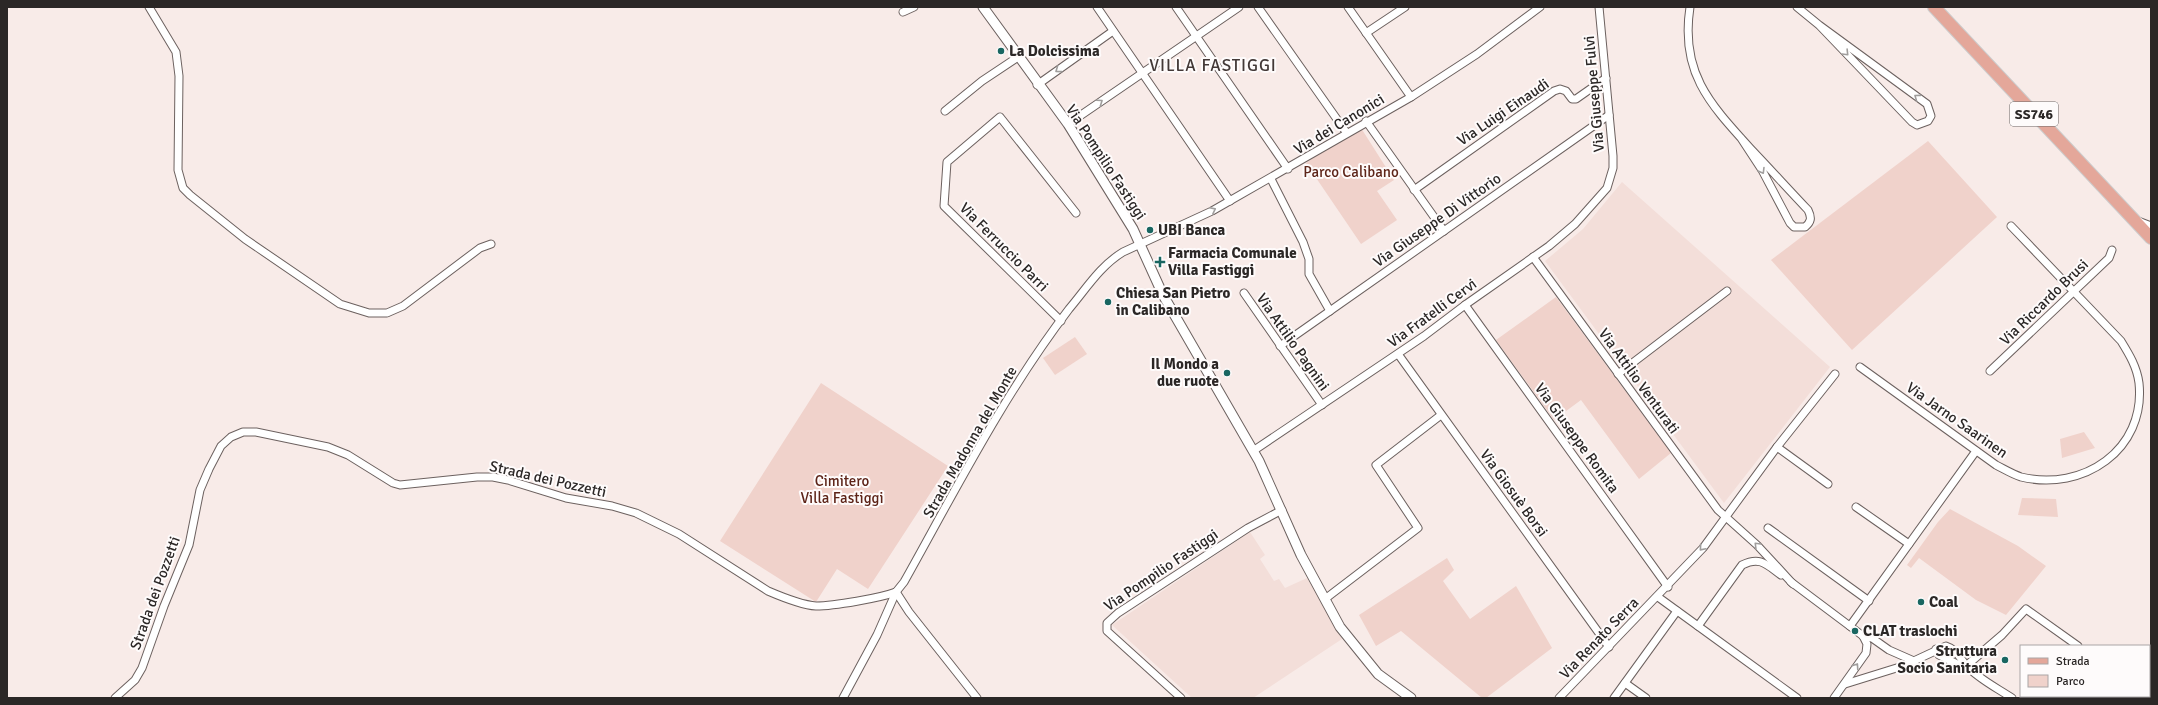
<svg xmlns="http://www.w3.org/2000/svg" width="2158" height="705" font-family="Signika,sans-serif">
	<rect width="100%" height="100%" fill="#f8ebe8"/>
	<g fill="#f3ded9">
		<path d="M 1622,182 L 1830,367 L 1724,503 L 1545,261 L 1583,229 Z"/>
		<path d="M 1250,532 L 1265,555 L 1260,559 L 1274,581 L 1279,579 L 1285,588 L 1307,578 L 1342,639 L 1253,698 L 1192,698 L 1112,625 Z"/>
	</g>
	<g fill="#f0d2cb">
		<path d="M 1361,128 L 1394,180 L 1377,191 L 1397,220 L 1361,244 L 1306,163 L 1342,137 L 1348,138 L 1351,133 Z"/>
		<path d="M 1928,141 L 1997,217 L 1852,350 L 1771,260 Z"/>
		<path d="M 1556,297 L 1671,453 L 1639,479 L 1581,400 L 1554,420 L 1496,340 Z"/>
		<path d="M 1075,337 L 1087,354 L 1055,375 L 1043,358 Z"/>
		<path d="M 821,383 L 948,466 L 868,589 L 837,569 L 816,602 L 720,541 Z"/>
		<path d="M 2084,432 L 2095,448 L 2062,458 L 2060,439 Z"/>
		<path d="M 2022,498 L 2056,499 L 2058,517 L 2018,515 Z"/>
		<path d="M 1950,509 L 2018,546 L 2046,566 L 2006,615 L 1976,600 L 1919,558 L 1911,568 L 1907,565 L 1938,522 Z"/>
		<path d="M 1447,558 L 1454,570 L 1443,581 L 1470,619 L 1516,586 L 1552,648 L 1486,698 L 1482,698 L 1401,631 L 1376,646 L 1359,615 Z"/>
	</g>
	<g fill="none" stroke-linecap="round" stroke-linejoin="round">
		<g stroke="#6c615f" stroke-width="9">
			<g id="minor">
				<path d="M 149,7 L 176,52 L 179,76 L 178,170 L 183,188 L 190,195 L 245,239 L 340,304 L 369,313 L 387,313 L 403,306 L 480,248 L 491,244"/>
				<path d="M 1097,7 L 1230,201"/>
				<path d="M 1176,7 L 1288,169"/>
				<path d="M 1258,7 L 1346,132"/>
				<path d="M 1348,7 L 1411,97"/>
				<path d="M 1690,7 C 1680,72 1709,103 1750,148 C 1770,169 1789,190 1808,210 C 1812,218 1811,222 1805,227 L 1794,227 L 1790,223 L 1762,170 L 1741,138"/>
				<path d="M 1797,7 L 1819,25 L 1912,122 L 1917,125 L 1928,121 L 1931,116 L 1927,104 L 1819,25"/>
				<path d="M 903,12 L 914,7"/>
				<path d="M 1366,33 L 1405,7"/>
				<path d="M 1037,85 L 1113,31"/>
				<path d="M 945,111 L 982,81 L 1018,57"/>
				<path d="M 1366,121 L 1444,231"/>
				<path d="M 1068,124 L 1239,7"/>
				<path d="M 1271,179 L 1303,242 L 1309,259 L 1309,274 L 1330,311"/>
				<path d="M 1414,190 L 1554,91 L 1560,89 L 1566,91 L 1572,99 L 1576,99 L 1606,78"/>
				<path d="M 2138,221 L 2151,226"/>
				<path d="M 1533,257 L 1718,510 L 1757,545 L 1793,584"/>
				<path d="M 1244,293 L 1322,405"/>
				<path d="M 1465,305 L 1668,587"/>
				<path d="M 1061,321 L 944,206 L 947,162 L 1000,117 L 1076,213"/>
				<path d="M 1280,346 L 1609,115"/>
				<path d="M 1398,354 L 1609,647"/>
				<path d="M 1860,367 L 1996,465 C 2004,469 2012,474 2021,477 C 2083,492 2146,450 2139,383 C 2137,367 2129,354 2121,341 L 2011,226"/>
				<path d="M 1990,371 L 2109,258 L 2112,250"/>
				<path d="M 1618,374 L 1727,291"/>
				<path d="M 1777,447 L 1828,484"/>
				<path d="M 1253,451 L 1424,336 L 1465,305 L 1549,246 L 1575,224 L 1607,188 L 1613,168 L 1613,156 L 1599,7"/>
				<path d="M 1856,507 L 1909,544"/>
				<path d="M 1768,528 L 1869,601"/>
				<path d="M 1791,582 L 1863,636 L 1867,644 L 1866,653 L 1834,698"/>
				<path d="M 896,592 L 909,612 L 977,698"/>
				<path d="M 1658,597 L 1797,698"/>
				<path d="M 1325,599 L 1418,528 L 1376,465 L 1441,415"/>
				<path d="M 1698,626 L 1742,565 C 1760,556 1766,564 1781,575"/>
				<path d="M 1850,626 L 1976,451"/>
				<path d="M 1863,636 L 1872,638 L 1889,650 L 1914,661"/>
				<path d="M 1936,649 L 1939,655 L 1959,665 L 1966,666"/>
				<path d="M 1966,666 L 2002,635 L 2026,609 L 2078,646"/>
				<path d="M 1625,683 L 1646,698"/>
				<path d="M 1845,684 L 1903,666 L 1946,646 C 1956,649 1959,657 1966,665 C 1977,678 1997,688 2012,698"/>
				<path d="M 115,698 L 135,680 L 142,668 L 164,606 L 189,545 L 200,490 L 209,469 L 221,446 L 231,437 L 243,432 L 256,432 L 328,447 L 348,455 L 393,483 L 400,485 L 477,477 L 493,477 L 508,480 L 566,498 L 612,506 L 636,513 L 679,534 L 768,591 C 782,597 801,605 816,606 C 834,606 880,598 896,592"/>
				<path d="M 843,698 L 877,635 L 896,592 L 904,582 C 956,489 1004,394 1069,309 C 1086,289 1100,266 1123,252 L 1212,211 L 1411,97 L 1477,54 L 1540,7"/>
				<path d="M 1181,698 L 1107,631 L 1107,623 L 1118,613 L 1248,528 L 1282,510"/>
				<path d="M 1559,698 L 1703,548 L 1777,447 L 1835,374"/>
				<path d="M 1614,698 L 1677,611"/>
			</g>
		</g>
		<g stroke="#6c615f" stroke-width="11">
			<path id="tertiary" d="M 983,7 L 1068,124 L 1133,229 L 1163,295 L 1259,461 L 1301,555 L 1340,627 L 1378,674 L 1411,698"/>
		</g>
		<g stroke="#cccbcb" stroke-width="14">
			<path id="primary" d="M 1934,7 L 2151,238"/>
		</g>
		<use href="#minor" stroke="#fff" stroke-width="7"/>
		<use href="#tertiary" stroke="#fff" stroke-width="9"/>
		<use href="#primary" stroke="#e4a79a" stroke-width="12"/>
	</g>
	<defs><path id="oneway-chevron" d="M-2-3.5L2.5 0L-2 3.5" fill="none" stroke-width="1.6" stroke-linecap="round" stroke-linejoin="round"/></defs>
	<g stroke="#a09e9d">
		<use href="#oneway-chevron" transform="translate(1846 53) rotate(46)"/>
		<use href="#oneway-chevron" transform="translate(1058 70) rotate(144)"/>
		<use href="#oneway-chevron" transform="translate(1917 97) rotate(-144)"/>
		<use href="#oneway-chevron" transform="translate(1100 102) rotate(-35)"/>
		<use href="#oneway-chevron" transform="translate(1762 171) rotate(59)"/>
		<use href="#oneway-chevron" transform="translate(1213 210) rotate(-27)"/>
		<use href="#oneway-chevron" transform="translate(1757 545) rotate(-135)"/>
		<use href="#oneway-chevron" transform="translate(1702 548) rotate(131)"/>
		<use href="#oneway-chevron" transform="translate(1856 666) rotate(-56)"/>
	</g>
	<g fill="#196661" stroke="#fefbfb" stroke-width="1.5">
		<circle cx="1001" cy="51" r="4"/>
		<circle cx="1150" cy="230" r="4"/>
		<path d="M1158 256h4v4h4v4h-4v4h-4v-4h-4v-4h4z"/>
		<circle cx="1108" cy="302" r="4"/>
		<circle cx="1227" cy="373" r="4"/>
		<circle cx="1921" cy="602" r="4"/>
		<circle cx="1855" cy="631" r="4"/>
		<circle cx="2005" cy="660" r="4"/>
	</g>
	<g text-anchor="middle" stroke-width="4" stroke-linejoin="round" paint-order="stroke">
		<rect fill="#fefbfb" stroke="#6a6766" stroke-width="1" x="2010" y="102" width="48" height="24" rx="3"/>
		<g font-size="14" font-weight="bold" fill="#2b2726">
			<text x="2034" y="119">SS746</text>
		</g>
		<g font-size="15" font-weight="bold" fill="#2b2726" stroke="#fefbfb" text-anchor="start">
			<text x="1009" y="56">La Dolcissima</text>
			<text x="1158" y="235">UBI Banca</text>
			<text x="1168" y="258">Farmacia Comunale<tspan x="1168" dy="17">Villa Fastiggi</tspan></text>
			<text x="1116" y="298">Chiesa San Pietro<tspan x="1116" dy="17">in Calibano</tspan></text>
			<text x="1219" y="369" text-anchor="end">Il Mondo a<tspan x="1219" dy="17">due ruote</tspan></text>
			<text x="1929" y="607">Coal</text>
			<text x="1863" y="636">CLAT traslochi</text>
			<text x="1997" y="656" text-anchor="end">Struttura<tspan x="1997" dy="17">Socio Sanitaria</tspan></text>
		</g>
		<g font-size="15" fill="#2b2726" stroke="#fefbfb">
			<text transform="translate(1594 94) rotate(-95)" y="5">Via Giuseppe Fulvi</text>
			<text transform="translate(1503 112) rotate(-34)" y="5">Via Luigi Einaudi</text>
			<text transform="translate(1339 124) rotate(-31)" y="5">Via dei Canonici</text>
			<text transform="translate(1106 162) rotate(57)" y="5">Via Pompilio Fastiggi</text>
			<text transform="translate(1437 220) rotate(-35)" y="5">Via Giuseppe Di Vittorio</text>
			<text transform="translate(1004 247) rotate(45)" y="5">Via Ferruccio Parri</text>
			<text transform="translate(2044 302) rotate(-44)" y="5">Via Riccardo Brusi</text>
			<text transform="translate(1432 313) rotate(-36)" y="5">Via Fratelli Cervi</text>
			<text transform="translate(1293 342) rotate(55)" y="5">Via Attilio Pagnini</text>
			<text transform="translate(1639 381) rotate(54)" y="5">Via Attilio Venturati</text>
			<text transform="translate(1957 420) rotate(35)" y="5">Via Jarno Saarinen</text>
			<text transform="translate(1577 438) rotate(54)" y="5">Via Giuseppe Romita</text>
			<text transform="translate(970 442) rotate(-60)" y="5">Strada Madonna del Monte</text>
			<text transform="translate(548 479) rotate(13)" y="5">Strada dei Pozzetti</text>
			<text transform="translate(1514 493) rotate(54)" y="5">Via Giosuè Borsi</text>
			<text transform="translate(1161 570) rotate(-34)" y="5">Via Pompilio Fastiggi</text>
			<text transform="translate(155 593) rotate(-70)" y="5">Strada dei Pozzetti</text>
			<text transform="translate(1599 638) rotate(-46)" y="5">Via Renato Serra</text>
		</g>
		<g font-size="15" fill="#5d2418" stroke="#fefbfb">
			<text x="1351" y="177">Parco Calibano</text>
			<text x="842" y="486">Cimitero<tspan x="842" dy="17">Villa Fastiggi</tspan></text>
		</g>
		<g font-size="17" letter-spacing="1" fill="#433937" stroke="#fefbfb">
			<text x="1213" y="71">VILLA FASTIGGI</text>
		</g>
	</g>
	<rect width="2158" height="705" fill="none" stroke="#2b2726" stroke-width="16"/>
	<rect x="2020" y="645" width="130" height="52" fill="#fefbfb" stroke="#aaa6a6"/>
	<rect x="2028" y="658" width="20" height="6" fill="#e4a79a" stroke="#aaa6a6"/>
	<text x="2056" y="665" font-size="12" fill="#2b2726">Strada</text>
	<rect x="2028" y="675" width="20" height="12" fill="#f0d2cb" stroke="#aaa6a6"/>
	<text x="2056" y="685" font-size="12" fill="#2b2726">Parco</text>
</svg>
